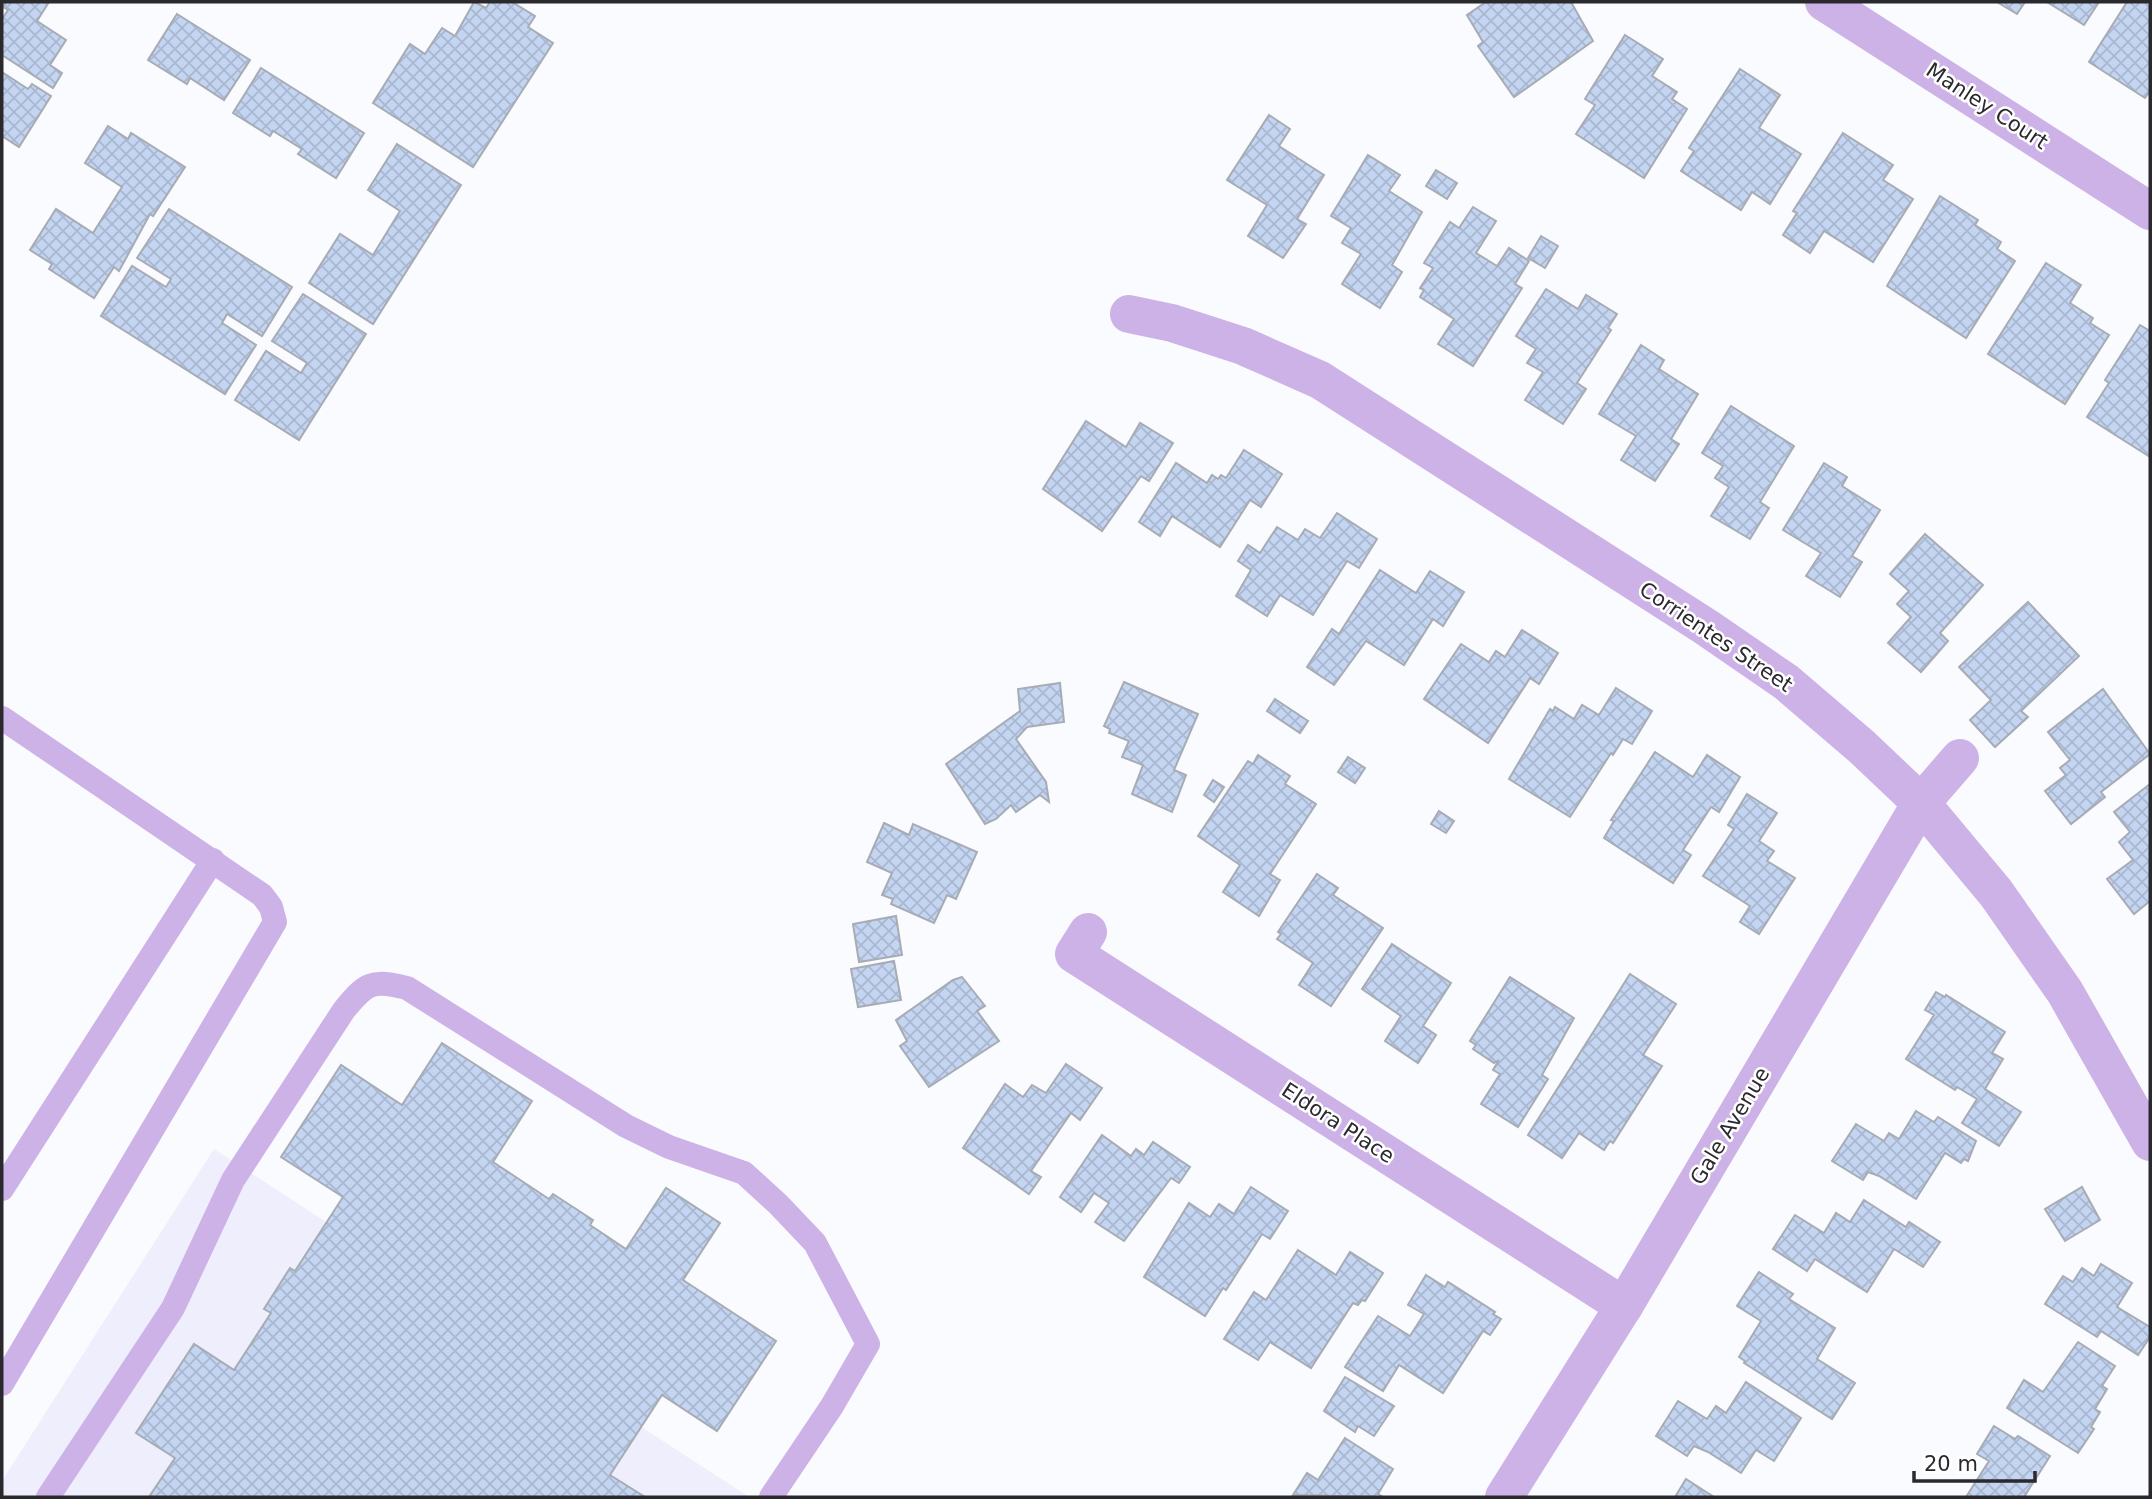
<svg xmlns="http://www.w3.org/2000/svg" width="2152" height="1499" font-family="'DejaVu Sans',sans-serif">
	<defs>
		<pattern id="building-cross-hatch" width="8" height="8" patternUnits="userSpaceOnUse" patternTransform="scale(1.75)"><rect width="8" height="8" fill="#c4d5f2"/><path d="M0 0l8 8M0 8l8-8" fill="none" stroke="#a9b7d0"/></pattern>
	</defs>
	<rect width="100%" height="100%" fill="#fafbff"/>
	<path fill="#eeeefc" d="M 214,1149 L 749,1497 L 2,1497 L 2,1481 Z"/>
	<g fill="url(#building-cross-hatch)" stroke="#a7acb4" stroke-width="2">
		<path d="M 6,2 L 49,2 L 37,21 L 66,40 L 50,65 L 62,73 L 53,88 L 2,55 L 2,19 L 8,10 L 3,7 Z"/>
		<path d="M 474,2 L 486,8 L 490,2 L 512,2 L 535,16 L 528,27 L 553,43 L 473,167 L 373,103 L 410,44 L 425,54 L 442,28 L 455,36 Z"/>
		<path d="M 1486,2 L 1571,2 L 1593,41 L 1514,97 L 1478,46 L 1483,42 L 1467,15 Z"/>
		<path d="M 1997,2 L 2025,2 L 2017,14 Z"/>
		<path d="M 2047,2 L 2099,2 L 2084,25 Z"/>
		<path d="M 2127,2 L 2150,2 L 2150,91 L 2145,98 L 2089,62 Z"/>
		<path d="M 177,14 L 250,60 L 224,100 L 190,78 L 187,84 L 148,60 Z"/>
		<path d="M 1625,35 L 1663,59 L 1652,76 L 1677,92 L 1672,99 L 1687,109 L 1644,178 L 1576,134 L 1595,105 L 1585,99 Z"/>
		<path d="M 261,68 L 364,133 L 336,178 L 298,154 L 302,149 L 273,131 L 270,136 L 233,113 Z"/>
		<path d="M 1740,69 L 1780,95 L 1759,128 L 1801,154 L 1770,204 L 1752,192 L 1741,210 L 1681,171 L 1694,151 L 1689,148 Z"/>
		<path d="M 2,72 L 28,89 L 32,84 L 51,96 L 19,147 L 2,136 Z"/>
		<path d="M 1269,115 L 1290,129 L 1279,146 L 1324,175 L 1297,219 L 1306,224 L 1283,258 L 1248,236 L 1267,205 L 1227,180 Z"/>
		<path d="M 108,126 L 128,139 L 131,133 L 185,167 L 153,216 L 150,214 L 119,271 L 114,267 L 94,298 L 49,269 L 52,264 L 30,250 L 56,209 L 93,233 L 122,187 L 85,163 Z"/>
		<path d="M 1843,133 L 1893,165 L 1883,180 L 1913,199 L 1873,262 L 1824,231 L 1810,253 L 1783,235 L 1797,213 L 1793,211 Z"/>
		<path d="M 397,144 L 461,185 L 373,324 L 309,283 L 340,234 L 373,255 L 400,211 L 368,190 Z"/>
		<path d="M 1368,155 L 1400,175 L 1389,191 L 1422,212 L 1392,265 L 1402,272 L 1380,308 L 1342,284 L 1361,254 L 1342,243 L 1351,228 L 1331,216 Z"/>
		<path d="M 1436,170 L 1457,183 L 1447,199 L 1426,186 Z"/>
		<path d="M 1940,196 L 1978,220 L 1975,225 L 2001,242 L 1997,249 L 2015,261 L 1966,338 L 1887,286 Z"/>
		<path d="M 1473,207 L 1496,221 L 1476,253 L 1497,266 L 1509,248 L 1529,261 L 1515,284 L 1522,288 L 1473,366 L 1438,344 L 1454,319 L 1420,297 L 1424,290 L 1420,288 L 1433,268 L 1424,263 L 1450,222 L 1459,228 Z"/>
		<path d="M 169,209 L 292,287 L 262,336 L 227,314 L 222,323 L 256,345 L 225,394 L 101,316 L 132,266 L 166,287 L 171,279 L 137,258 Z"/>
		<path d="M 1541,236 L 1558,246 L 1545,268 L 1528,258 Z"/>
		<path d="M 2046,263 L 2081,285 L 2070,303 L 2093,318 L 2090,323 L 2109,335 L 2065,404 L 1988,354 Z"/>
		<path d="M 1546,289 L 1578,309 L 1586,295 L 1617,314 L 1608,328 L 1611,330 L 1577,383 L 1586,389 L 1563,424 L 1525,400 L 1543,372 L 1527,363 L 1536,349 L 1516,336 Z"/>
		<path d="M 303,294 L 366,334 L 299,440 L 235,400 L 266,351 L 301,373 L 307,363 L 272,341 Z"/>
		<path d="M 2140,325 L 2150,331 L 2150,457 L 2087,417 L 2109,383 L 2105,380 Z"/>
		<path d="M 1641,345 L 1664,360 L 1659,369 L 1698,394 L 1671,439 L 1679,444 L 1655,481 L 1621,460 L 1636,436 L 1599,414 Z"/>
		<path d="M 1731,406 L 1794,446 L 1760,502 L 1769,508 L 1750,539 L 1711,516 L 1729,487 L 1715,478 L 1723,466 L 1702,453 Z"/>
		<path d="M 1086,421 L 1126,447 L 1140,423 L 1173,443 L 1149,481 L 1141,476 L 1102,531 L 1043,489 Z"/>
		<path d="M 1244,450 L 1282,474 L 1261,507 L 1250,500 L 1220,547 L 1172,516 L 1160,536 L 1139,522 L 1176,463 L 1207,483 L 1212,475 L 1218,479 L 1221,475 L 1226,478 Z"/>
		<path d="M 1824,463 L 1847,477 L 1842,486 L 1880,510 L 1852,556 L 1862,562 L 1840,597 L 1806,576 L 1821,553 L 1783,530 Z"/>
		<path d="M 1337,513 L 1377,539 L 1359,568 L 1347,561 L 1313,615 L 1280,595 L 1267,616 L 1236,596 L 1251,570 L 1238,561 L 1248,545 L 1260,553 L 1277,527 L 1298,540 L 1305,529 L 1320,538 Z"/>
		<path d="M 1925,534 L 1983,585 L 1940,633 L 1948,641 L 1921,672 L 1888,643 L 1911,617 L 1897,604 L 1909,591 L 1890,574 Z"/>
		<path d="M 1380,570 L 1416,593 L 1430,571 L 1464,592 L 1443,626 L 1433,619 L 1404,665 L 1366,641 L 1334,685 L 1307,667 L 1332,629 L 1339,634 Z"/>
		<path d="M 2028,602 L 2079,656 L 2021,711 L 2028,717 L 1995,747 L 1970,720 L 1991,700 L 1959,667 Z"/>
		<path d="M 1522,630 L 1558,653 L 1539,684 L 1530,678 L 1488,743 L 1424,699 L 1461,644 L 1489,662 L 1496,651 L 1505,657 Z"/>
		<path d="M 1124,682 L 1198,714 L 1174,770 L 1186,775 L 1172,812 L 1132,794 L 1143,765 L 1122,757 L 1129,741 L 1109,733 L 1110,729 L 1104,726 Z"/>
		<path d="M 1060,683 L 1064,722 L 1027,727 L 1016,739 L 1046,782 L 1049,802 L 1040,795 L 1016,812 L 1011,805 L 996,819 L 985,824 L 946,764 L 1020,711 L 1018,689 Z"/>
		<path d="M 1616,688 L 1652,711 L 1632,744 L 1623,739 L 1613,755 L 1611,753 L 1570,817 L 1509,779 L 1550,709 L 1553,711 L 1555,707 L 1574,719 L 1582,705 L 1599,715 Z"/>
		<path d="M 2103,689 L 2150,754 L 2101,792 L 2105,797 L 2071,824 L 2045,791 L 2066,775 L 2060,768 L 2070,760 L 2048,732 Z"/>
		<path d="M 1275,699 L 1308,721 L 1300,733 L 1267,711 Z"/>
		<path d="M 1655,752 L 1693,777 L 1707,755 L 1740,777 L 1719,812 L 1711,807 L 1683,850 L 1691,855 L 1673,883 L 1604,838 L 1614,821 L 1611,820 Z"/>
		<path d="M 1258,755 L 1290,776 L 1285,784 L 1316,804 L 1270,874 L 1280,880 L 1259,916 L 1223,892 L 1240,865 L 1198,836 L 1248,761 L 1253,764 Z"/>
		<path d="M 1348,757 L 1365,768 L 1355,783 L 1338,772 Z"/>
		<path d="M 1213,780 L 1224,787 L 1214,802 L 1204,795 Z"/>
		<path d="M 2150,784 L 2150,901 L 2134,914 L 2107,879 L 2133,860 L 2119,842 L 2130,832 L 2114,812 Z"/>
		<path d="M 1747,794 L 1777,813 L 1759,841 L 1774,851 L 1767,861 L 1795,878 L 1759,934 L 1740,922 L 1750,906 L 1703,876 L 1734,829 L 1728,825 Z"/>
		<path d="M 1439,811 L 1454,821 L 1446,833 L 1431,824 Z"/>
		<path d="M 884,823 L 909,835 L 913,824 L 977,852 L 956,899 L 947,895 L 934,923 L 891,904 L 893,899 L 882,895 L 892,873 L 867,862 Z"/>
		<path d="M 1317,874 L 1338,888 L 1333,895 L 1383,928 L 1331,1006 L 1299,985 L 1313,963 L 1277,939 L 1281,934 L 1278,932 Z"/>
		<path d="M 896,916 L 902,955 L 859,962 L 853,924 Z"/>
		<path d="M 1392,944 L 1451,983 L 1423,1026 L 1436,1035 L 1418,1063 L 1385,1041 L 1401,1016 L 1362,989 Z"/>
		<path d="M 894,961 L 901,1000 L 858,1007 L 851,969 Z"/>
		<path d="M 1630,974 L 1676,1004 L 1643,1055 L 1662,1066 L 1613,1143 L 1610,1141 L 1604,1150 L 1579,1133 L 1562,1158 L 1528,1135 Z"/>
		<path d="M 962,977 L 985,1006 L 977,1011 L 999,1041 L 929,1087 L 900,1046 L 907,1041 L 896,1020 L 953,980 Z"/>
		<path d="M 1510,977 L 1574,1018 L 1542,1075 L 1548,1079 L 1518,1127 L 1481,1104 L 1500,1074 L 1493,1070 L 1499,1060 L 1494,1063 L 1473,1049 L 1476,1045 L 1470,1041 Z"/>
		<path d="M 1936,992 L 1945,997 L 1946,995 L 2005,1032 L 1992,1053 L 2003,1059 L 1985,1089 L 2021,1112 L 1999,1146 L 1962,1123 L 1977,1099 L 1957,1087 L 1955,1090 L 1906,1059 L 1934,1015 L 1925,1010 Z"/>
		<path d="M 442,1043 L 532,1101 L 493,1162 L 549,1199 L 553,1194 L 593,1220 L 590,1225 L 626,1249 L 666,1188 L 720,1223 L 683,1280 L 776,1341 L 717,1431 L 662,1395 L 610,1475 L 645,1497 L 149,1497 L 175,1458 L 136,1433 L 194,1344 L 234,1370 L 271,1313 L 264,1309 L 290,1268 L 295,1271 L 343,1197 L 281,1157 L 341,1065 L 402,1105 Z"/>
		<path d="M 1066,1064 L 1102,1088 L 1080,1120 L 1071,1113 L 1031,1171 L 1041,1177 L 1029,1194 L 963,1148 L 1005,1084 L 1023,1097 L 1032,1085 L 1046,1093 Z"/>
		<path d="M 1916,1111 L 1934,1122 L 1938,1117 L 1976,1141 L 1968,1161 L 1964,1159 L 1961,1163 L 1945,1153 L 1916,1199 L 1879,1176 L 1868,1172 L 1863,1180 L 1832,1161 L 1856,1124 L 1884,1141 L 1889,1133 L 1899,1139 Z"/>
		<path d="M 1102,1135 L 1131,1156 L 1136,1149 L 1144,1155 L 1153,1142 L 1190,1167 L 1179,1183 L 1171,1178 L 1124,1241 L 1095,1222 L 1109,1203 L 1094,1193 L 1081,1212 L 1060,1197 Z"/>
		<path d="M 1251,1187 L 1288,1211 L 1270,1239 L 1262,1234 L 1226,1290 L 1223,1288 L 1205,1316 L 1144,1277 L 1189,1203 L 1210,1217 L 1219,1204 L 1234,1214 Z"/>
		<path d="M 2082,1187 L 2100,1220 L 2065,1241 L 2045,1209 Z"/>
		<path d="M 1864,1200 L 1906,1227 L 1909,1222 L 1940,1242 L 1923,1267 L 1894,1249 L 1867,1292 L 1815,1259 L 1807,1271 L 1773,1249 L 1795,1215 L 1824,1233 L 1836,1213 L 1850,1222 Z"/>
		<path d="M 1298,1250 L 1336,1275 L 1350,1252 L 1383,1273 L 1365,1301 L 1362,1300 L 1358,1305 L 1353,1303 L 1311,1368 L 1270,1342 L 1258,1360 L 1224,1339 L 1254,1292 L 1266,1300 Z"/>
		<path d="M 2101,1264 L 2132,1283 L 2117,1307 L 2150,1327 L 2150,1337 L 2138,1355 L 2101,1331 L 2097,1337 L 2045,1304 L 2063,1276 L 2073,1282 L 2082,1268 L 2094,1276 Z"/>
		<path d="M 1759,1272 L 1793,1294 L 1789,1299 L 1835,1328 L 1817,1359 L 1855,1383 L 1832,1419 L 1744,1363 L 1745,1361 L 1739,1357 L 1761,1321 L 1737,1306 Z"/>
		<path d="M 1426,1275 L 1445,1287 L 1448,1282 L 1495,1312 L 1493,1314 L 1501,1319 L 1490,1335 L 1483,1331 L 1443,1393 L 1399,1365 L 1383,1391 L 1345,1367 L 1378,1316 L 1410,1336 L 1424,1314 L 1408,1305 Z"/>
		<path d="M 2078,1342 L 2115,1366 L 2102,1386 L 2107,1389 L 2095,1409 L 2100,1412 L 2091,1427 L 2094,1429 L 2078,1453 L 2007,1408 L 2024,1380 L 2043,1392 Z"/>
		<path d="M 1345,1377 L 1394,1406 L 1374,1436 L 1358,1426 L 1355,1432 L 1324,1411 Z"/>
		<path d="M 1746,1382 L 1801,1418 L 1774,1461 L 1756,1450 L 1741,1473 L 1708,1452 L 1694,1446 L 1687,1456 L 1656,1436 L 1678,1401 L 1707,1419 L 1716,1406 L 1726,1413 Z"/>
		<path d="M 1994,1426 L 2015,1439 L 2018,1436 L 2050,1456 L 2024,1497 L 1966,1497 L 1989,1461 L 1977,1454 Z"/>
		<path d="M 1345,1438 L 1393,1469 L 1378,1494 L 1383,1497 L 1293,1495 L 1307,1473 L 1318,1480 Z"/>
		<path d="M 1686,1479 L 1714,1497 L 1675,1497 Z"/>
	</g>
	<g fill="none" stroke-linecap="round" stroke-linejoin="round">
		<g stroke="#cdb2e7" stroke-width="24">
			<path d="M 2,718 L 262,895 L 271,907 L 275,922 L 2,1384"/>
			<path d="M 2,1189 L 213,860"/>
			<path d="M 48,1497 L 173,1308 L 233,1180 L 344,1010 C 366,983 372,979 407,988 L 626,1126 L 669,1147 L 744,1173 L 778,1204 L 815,1243 L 868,1344 L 832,1406 L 771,1497"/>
		</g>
		<g stroke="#cdb2e7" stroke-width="38">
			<path d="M 1824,2 L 2150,211"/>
			<path d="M 1129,314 L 1172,323 L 1243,346 L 1320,380 L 1706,627 L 1786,682 L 1862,747 L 1921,803 L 1996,893 L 2065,992 L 2150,1142"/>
			<path d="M 1088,932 L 1074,954 L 1624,1306"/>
			<path d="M 1504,1497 L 1624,1306 L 1921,803 L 1960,758"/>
		</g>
	</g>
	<g text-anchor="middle" stroke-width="5" stroke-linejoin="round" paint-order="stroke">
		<g font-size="21" fill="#2a2a2e" stroke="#fff">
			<text transform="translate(1987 106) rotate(33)" y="7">Manley Court</text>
			<text transform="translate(1716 637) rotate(34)" y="7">Corrientes Street</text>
			<text transform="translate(1338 1123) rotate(33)" y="7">Eldora Place</text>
			<text transform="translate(1730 1126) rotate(-59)" y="7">Gale Avenue</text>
		</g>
	</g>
	<rect width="2152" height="1499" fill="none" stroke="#2a2a2e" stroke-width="7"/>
	<path d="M1914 1471v10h121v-10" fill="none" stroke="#2a2a2e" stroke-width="3.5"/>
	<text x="1924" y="1471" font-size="21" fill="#2a2a2e" stroke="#ffffff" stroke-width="5" paint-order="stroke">20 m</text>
</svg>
